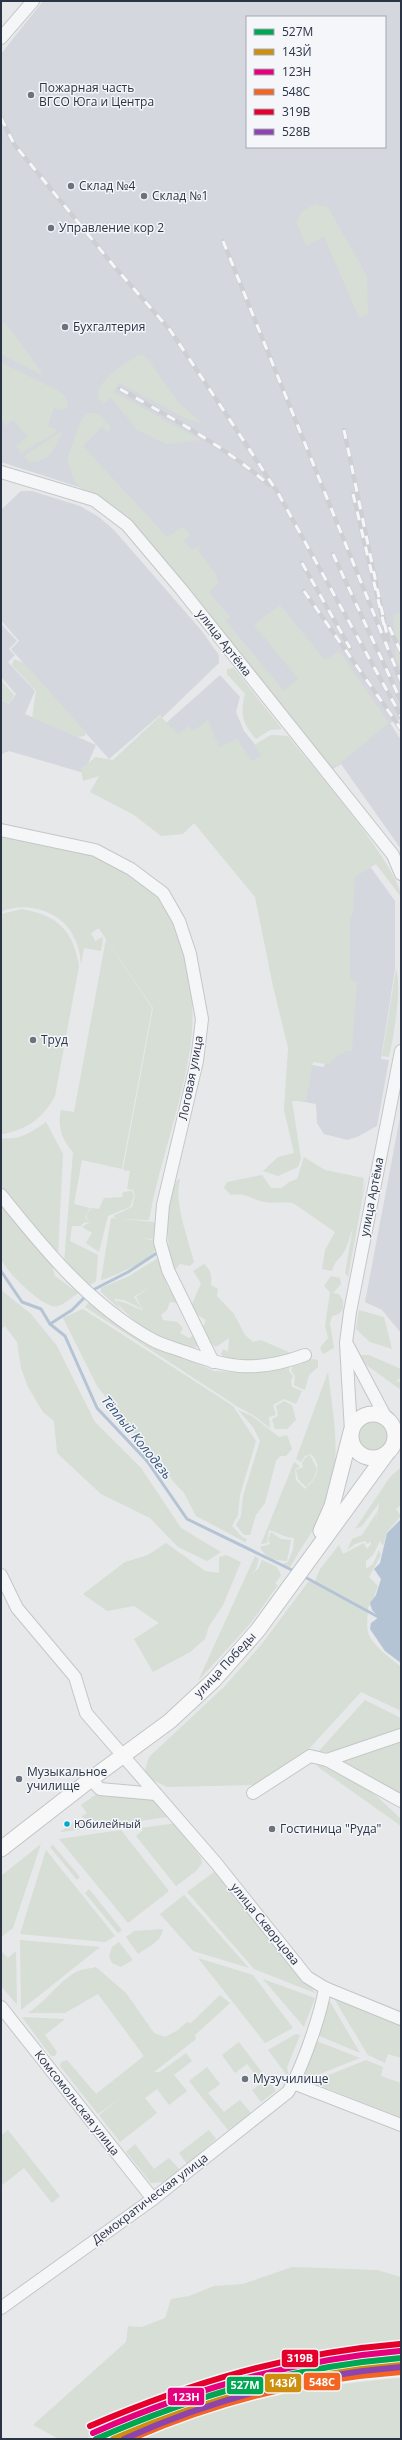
<svg xmlns="http://www.w3.org/2000/svg" width="402" height="2440" font-family="'Open Sans',sans-serif">
	<rect width="100%" height="100%" fill="#e6e8ea"/>
	<g fill="#d4d7dd" fill-rule="evenodd">
		<path d="M 43,1 L 401,1 L 401,719 L 390,723 L 401,740 L 401,849 L 341,764 L 331,770 L 132,526 L 85,489 L 1,462 L 1,54 ZM 247,17 L 385,17 L 385,147 L 247,147 Z"/>
		<path d="M 21,491 L 32,491 L 80,506 L 99,517 L 114,530 L 201,630 L 219,655 L 219,663 L 162,718 L 160,715 L 109,759 L 11,649 L 19,641 L 1,620 L 1,510 Z"/>
		<path d="M 1,624 L 17,641 L 9,649 L 15,655 L 8,662 L 35,691 L 25,714 L 96,745 L 84,773 L 9,751 L 1,754 L 1,700 L 9,704 L 16,694 L 1,677 Z"/>
		<path d="M 220,675 L 240,697 L 236,712 L 244,731 L 264,755 L 252,763 L 217,749 L 193,734 L 177,739 L 165,724 Z"/>
		<path d="M 369,865 L 395,901 L 395,969 L 381,1059 L 389,1060 L 377,1126 L 357,1137 L 347,1140 L 324,1134 L 317,1123 L 316,1104 L 299,1101 L 306,1064 L 324,1067 L 325,1061 L 339,1053 L 345,1052 L 350,982 L 343,980 L 347,878 Z"/>
		<path d="M 401,1112 L 401,1333 L 382,1310 L 365,1302 Z"/>
	</g>
	<g fill="#d6ded6">
		<path d="M 315,204 L 328,207 L 367,276 L 368,314 L 359,318 L 324,237 L 306,245 L 296,222 L 301,212 Z"/>
		<path d="M 1,322 L 6,323 L 44,376 L 1,354 Z"/>
		<path d="M 138,355 L 143,355 L 148,359 L 178,402 L 201,422 L 189,420 L 119,383 L 114,392 L 201,440 L 166,444 L 137,430 L 111,398 L 103,404 C 84,386 126,364 138,355 Z"/>
		<path d="M 1,362 L 55,389 C 63,394 68,398 68,408 L 62,410 L 54,408 L 48,426 L 57,429 L 56,432 L 21,453 L 16,446 L 27,436 L 13,420 L 6,426 L 1,419 Z"/>
		<path d="M 91,413 L 98,413 L 110,425 L 110,429 L 108,433 L 102,427 L 83,446 L 167,537 L 183,527 L 190,535 L 184,541 L 190,549 L 202,546 L 198,550 L 215,573 L 219,583 L 209,592 L 230,617 L 226,621 L 284,691 L 298,679 L 254,625 L 280,605 L 325,660 L 339,651 L 389,723 L 338,765 L 339,767 L 331,766 L 133,524 L 84,491 L 74,481 L 67,459 L 80,423 L 85,415 Z"/>
		<path d="M 63,430 C 55,448 51,462 29,462 L 24,456 Z"/>
		<path d="M 401,612 L 401,670 L 396,658 L 393,615 Z"/>
		<path d="M 14,659 L 24,663 L 86,732 L 85,736 L 77,737 L 32,718 L 36,691 L 12,665 Z"/>
		<path d="M 233,668 L 234,668 L 282,729 L 270,730 L 256,739 C 242,722 240,715 245,694 L 227,674 L 227,669 Z"/>
		<path d="M 1,680 L 14,695 L 9,704 L 1,699 Z"/>
		<path d="M 160,716 L 178,734 L 188,726 L 193,731 L 208,720 L 219,747 L 237,739 L 252,761 L 261,755 L 254,745 L 271,735 L 288,736 C 310,764 401,868 401,897 L 376,864 L 355,877 L 353,912 L 350,920 L 350,979 L 357,982 L 352,1051 L 346,1051 L 332,1060 L 331,1065 L 313,1062 L 306,1101 L 292,1101 L 301,1159 L 298,1167 L 278,1176 L 263,1171 L 278,1157 L 294,1153 L 284,1110 L 288,1048 L 273,986 L 255,897 L 194,823 L 183,834 L 161,836 L 134,815 L 90,792 L 99,776 L 83,781 L 81,769 C 86,764 91,762 95,757 L 113,760 Z"/>
		<path d="M 1,836 C 40,835 83,848 116,868 C 127,874 143,882 152,891 C 188,934 199,1000 189,1055 C 180,1110 159,1164 149,1220 L 117,1219 L 113,1216 L 132,1207 L 135,1195 L 133,1190 L 127,1189 L 130,1171 L 123,1170 L 153,1008 L 83,905 L 99,928 L 91,933 L 95,941 L 103,937 L 101,951 L 84,948 L 81,965 C 80,953 78,943 71,932 C 58,910 24,901 1,912 L 1,891 L 3,890 L 1,891 Z"/>
		<path d="M 22,909 C 58,916 73,930 79,966 L 55,1096 C 43,1118 28,1129 3,1134 L 1,1133 L 1,914 Z"/>
		<path d="M 106,939 L 152,1008 L 122,1169 L 82,1160 L 74,1204 L 90,1208 L 85,1217 L 89,1222 L 86,1216 L 91,1208 L 99,1209 L 104,1198 L 122,1197 L 123,1192 L 132,1191 L 134,1195 L 130,1207 L 108,1216 L 99,1252 L 86,1243 L 92,1233 L 82,1227 L 90,1222 L 83,1223 L 81,1226 L 72,1226 L 70,1241 L 98,1255 L 96,1281 L 87,1287 L 64,1263 L 73,1152 C 62,1140 57,1126 61,1110 L 74,1112 Z"/>
		<path d="M 396,969 C 402,987 394,1035 389,1057 L 382,1056 Z"/>
		<path d="M 46,1122 L 63,1154 L 58,1254 L 1,1189 L 1,1138 C 19,1141 32,1132 46,1122 Z"/>
		<path d="M 304,1157 L 325,1170 L 364,1178 L 362,1193 L 366,1179 L 348,1277 L 345,1273 L 353,1227 C 350,1235 348,1247 342,1255 C 337,1261 334,1263 332,1271 L 322,1269 L 325,1250 L 335,1232 C 327,1227 296,1204 292,1203 C 283,1201 273,1204 264,1202 C 249,1199 250,1193 231,1195 L 224,1188 L 227,1182 L 262,1175 L 271,1188 L 282,1188 L 289,1182 L 297,1179 Z"/>
		<path d="M 178,1179 L 180,1180 C 173,1200 189,1241 194,1262 L 190,1266 L 180,1264 L 173,1272 C 167,1246 163,1202 178,1179 Z"/>
		<path d="M 1,1201 L 51,1263 L 55,1276 L 78,1293 C 72,1297 65,1304 58,1306 C 45,1311 6,1271 1,1259 C 0,1251 1,1212 1,1201 Z"/>
		<path d="M 111,1218 L 154,1222 L 156,1235 L 152,1239 L 141,1238 L 152,1240 L 156,1236 C 156,1241 157,1247 154,1252 C 149,1260 111,1278 101,1280 Z"/>
		<path d="M 158,1258 L 168,1288 L 177,1293 L 178,1303 L 170,1302 L 167,1310 L 161,1315 L 163,1320 L 177,1322 L 183,1328 L 180,1333 L 189,1338 L 196,1334 L 200,1341 L 197,1347 C 173,1352 128,1320 116,1301 C 126,1301 133,1308 143,1310 L 136,1297 L 153,1285 L 134,1297 L 142,1309 L 124,1300 L 114,1299 L 122,1311 L 101,1292 L 101,1288 L 129,1276 Z"/>
		<path d="M 204,1264 C 211,1270 212,1276 211,1285 L 218,1289 L 217,1296 L 234,1314 L 245,1335 L 253,1342 L 261,1340 L 293,1354 L 265,1361 L 225,1360 L 221,1354 L 223,1349 L 228,1352 L 229,1338 L 216,1347 L 208,1342 L 202,1330 L 206,1320 L 194,1313 L 192,1304 L 201,1283 L 193,1271 Z"/>
		<path d="M 331,1276 L 340,1278 L 341,1284 L 333,1293 L 339,1294 L 343,1301 L 343,1309 L 339,1314 L 332,1316 L 330,1323 L 334,1348 L 323,1354 L 320,1348 L 328,1338 L 325,1326 L 330,1292 L 324,1286 Z"/>
		<path d="M 1,1290 L 31,1314 L 57,1346 L 95,1422 L 141,1468 L 181,1528 L 221,1552 L 207,1561 L 178,1547 L 150,1518 L 101,1494 L 57,1453 L 54,1421 L 43,1412 L 28,1387 L 21,1368 L 17,1342 L 5,1326 L 1,1329 Z"/>
		<path d="M 90,1301 L 151,1342 L 214,1371 L 240,1372 L 289,1366 L 289,1371 L 293,1376 L 291,1381 L 292,1387 L 302,1391 L 296,1404 L 284,1399 L 273,1405 L 276,1415 L 269,1417 L 270,1428 L 253,1415 L 238,1407 L 85,1307 Z"/>
		<path d="M 83,1309 L 233,1406 L 256,1441 L 240,1495 L 238,1515 L 232,1526 L 242,1537 L 247,1539 L 245,1542 L 196,1516 L 184,1493 L 172,1480 L 161,1459 L 150,1453 L 97,1386 L 63,1318 Z"/>
		<path d="M 359,1310 L 384,1317 L 392,1349 L 370,1342 L 356,1329 Z"/>
		<path d="M 361,1355 L 369,1355 L 401,1369 L 401,1377 L 396,1382 L 401,1381 L 401,1390 L 361,1361 Z"/>
		<path d="M 306,1358 L 318,1360 L 318,1367 L 309,1375 L 305,1390 L 294,1385 L 295,1376 L 291,1370 L 293,1366 L 302,1364 Z"/>
		<path d="M 328,1372 C 333,1416 343,1461 326,1504 C 318,1526 301,1547 290,1567 L 282,1564 L 288,1562 L 293,1550 L 294,1538 C 282,1537 280,1533 269,1530 L 267,1543 L 261,1544 L 294,1462 L 300,1466 L 295,1470 L 296,1480 L 305,1489 C 317,1478 323,1467 311,1454 L 305,1456 L 301,1462 L 296,1459 Z"/>
		<path d="M 284,1401 L 292,1405 L 296,1420 L 287,1429 L 275,1429 L 272,1419 L 278,1416 L 276,1406 Z"/>
		<path d="M 238,1410 L 252,1416 L 279,1437 L 287,1435 L 292,1449 L 286,1456 L 280,1456 L 276,1461 L 265,1503 L 256,1515 L 250,1535 L 244,1535 L 236,1525 L 241,1516 L 243,1496 L 260,1441 L 253,1427 Z"/>
		<circle cx="373" cy="1436" r="14"/>
		<path d="M 310,1455 L 317,1469 L 314,1478 L 306,1487 L 298,1479 L 296,1470 L 303,1467 L 302,1463 L 306,1457 Z"/>
		<path d="M 401,1467 L 401,1505 L 396,1509 L 401,1516 L 387,1532 L 383,1546 L 380,1541 L 373,1555 L 366,1561 L 366,1569 L 373,1564 L 379,1550 L 381,1555 L 369,1577 L 378,1586 L 371,1605 L 368,1607 C 368,1615 366,1625 368,1632 C 372,1646 391,1658 401,1667 L 401,1711 L 361,1692 L 306,1752 L 253,1785 L 167,1787 L 151,1779 L 145,1770 L 149,1757 L 225,1686 L 261,1645 L 308,1582 L 314,1583 L 320,1569 L 339,1545 L 343,1554 L 364,1543 L 367,1549 L 371,1544 L 370,1541 L 368,1544 L 365,1541 L 355,1544 L 347,1550 L 352,1539 L 362,1535 L 377,1512 L 376,1524 L 379,1503 L 362,1526 L 355,1529 L 390,1477 Z"/>
		<path d="M 271,1532 L 281,1539 L 291,1540 L 287,1561 C 275,1561 265,1558 260,1547 L 270,1544 L 268,1540 Z"/>
		<path d="M 166,1543 L 205,1571 L 219,1573 L 219,1557 L 226,1555 L 241,1562 L 223,1605 L 209,1626 L 205,1639 L 190,1652 L 153,1672 L 134,1639 L 159,1623 L 134,1606 L 107,1611 L 83,1594 L 125,1562 L 148,1555 Z"/>
		<path d="M 255,1556 L 259,1559 L 256,1569 L 252,1574 L 258,1569 L 262,1560 L 277,1567 L 281,1575 L 275,1584 L 278,1585 L 250,1624 L 198,1681 Z"/>
		<path d="M 365,1700 L 401,1718 L 401,1732 L 339,1752 L 318,1752 Z"/>
		<path d="M 401,1738 L 401,1796 L 334,1761 Z"/>
		<path d="M 315,1761 L 370,1790 L 401,1819 L 401,1826 L 318,1767 Z"/>
		<path d="M 95,1795 L 152,1799 L 169,1817 L 109,1825 L 81,1817 L 87,1813 L 81,1805 Z"/>
		<path d="M 77,1820 L 101,1827 L 60,1832 Z"/>
		<path d="M 177,1823 L 189,1838 L 188,1841 L 201,1858 L 202,1863 L 196,1871 L 176,1886 L 136,1836 L 143,1830 L 141,1828 Z"/>
		<path d="M 121,1830 L 169,1891 L 128,1923 L 59,1839 Z"/>
		<path d="M 41,1844 L 13,1928 L 1,1937 L 1,1876 Z"/>
		<path d="M 53,1845 L 80,1877 L 77,1880 L 50,1847 Z"/>
		<path d="M 46,1850 L 115,1936 L 105,1942 L 20,1934 Z"/>
		<path d="M 214,1872 L 311,1985 L 315,1993 L 254,1969 L 187,1892 Z"/>
		<path d="M 89,1889 L 122,1930 L 118,1933 L 85,1893 Z"/>
		<path d="M 184,1895 L 249,1968 L 193,1951 L 160,1914 Z"/>
		<path d="M 163,1929 C 162,1941 148,1947 138,1954 L 126,1937 L 134,1931 Z"/>
		<path d="M 20,1940 L 100,1947 L 21,2010 Z"/>
		<path d="M 119,1942 L 133,1960 L 121,1967 L 112,1963 L 109,1957 L 112,1947 Z"/>
		<path d="M 1,1951 L 8,1958 L 16,1951 L 17,2005 L 1,1986 Z"/>
		<path d="M 198,1958 L 253,1975 L 293,2028 L 265,2043 Z"/>
		<path d="M 96,1967 L 126,1993 L 154,2033 L 165,2037 L 178,2030 L 187,2022 L 191,2023 L 220,1995 L 230,2003 L 195,2035 L 196,2039 L 154,2072 L 160,2072 L 186,2053 L 192,2061 L 174,2075 L 187,2091 L 169,2105 L 157,2089 L 145,2098 L 157,2113 L 120,2142 L 99,2115 L 121,2098 L 98,2114 L 60,2066 L 61,2062 L 67,2060 L 96,2094 L 144,2056 L 98,1994 L 65,2013 L 28,2013 C 45,2002 57,1984 74,1973 C 80,1969 89,1969 96,1967 Z"/>
		<path d="M 263,1979 L 315,1998 L 304,2027 Z"/>
		<path d="M 333,1997 L 401,2023 L 401,2058 L 388,2054 L 385,2063 L 368,2055 Z"/>
		<path d="M 329,2000 L 360,2053 L 317,2035 Z"/>
		<path d="M 22,2017 L 65,2019 L 45,2035 L 57,2052 L 55,2056 L 51,2056 Z"/>
		<path d="M 296,2034 L 300,2035 L 287,2067 L 289,2078 L 268,2050 Z"/>
		<path d="M 314,2040 L 360,2058 L 307,2079 L 303,2077 L 302,2072 Z"/>
		<path d="M 239,2042 L 276,2091 L 261,2102 L 252,2090 L 262,2083 L 247,2064 L 235,2073 L 222,2055 Z"/>
		<path d="M 366,2060 L 383,2067 L 381,2076 L 401,2083 L 401,2118 L 312,2082 Z"/>
		<path d="M 207,2067 L 220,2084 L 208,2093 L 224,2112 L 240,2100 L 251,2113 L 228,2130 L 189,2081 Z"/>
		<path d="M 8,2130 L 60,2196 L 52,2203 L 24,2168 L 1,2186 L 1,2135 Z"/>
		<path d="M 209,2130 L 216,2139 L 187,2164 L 179,2153 Z"/>
		<path d="M 135,2144 L 154,2169 L 169,2158 L 180,2170 L 164,2182 L 151,2183 L 126,2152 Z"/>
		<path d="M 292,2267 L 377,2270 L 401,2277 L 401,2352 L 370,2354 L 288,2367 L 211,2386 L 148,2410 L 85,2439 L 59,2439 L 33,2425 L 126,2342 L 128,2326 L 142,2327 L 165,2318 L 171,2299 L 189,2296 L 214,2286 L 243,2284 Z"/>
		<path d="M 401,2378 L 401,2439 L 139,2439 C 158,2432 176,2422 195,2416 C 261,2396 333,2383 401,2378 Z"/>
	</g>
	<path fill="#b4c4d5" d="M 401,1519 L 401,1663 L 385,1651 L 370,1629 L 371,1623 L 379,1617 L 372,1610 L 370,1603 L 376,1595 L 381,1579 L 374,1569 L 380,1563 L 387,1533 Z"/>
	<g fill="none" stroke-linecap="round" stroke-linejoin="round">
		<g stroke="#b4c4d5" stroke-width="3">
			<path d="M 1,1271 L 22,1302 L 41,1309 L 50,1324 L 65,1336 L 97,1408 L 147,1461 L 187,1519 L 294,1571"/>
			<path d="M 91,1291 L 128,1272 L 160,1251"/>
			<path d="M 50,1324 L 72,1310 L 87,1295"/>
			<path d="M 303,1576 L 382,1619"/>
		</g>
		<g stroke="#c4c6c8" stroke-width="14">
			<g id="minor">
				<path d="M 1,38 L 33,1"/>
				<path d="M 1,472 L 94,500 L 127,525 L 181,589 L 393,855 L 401,874"/>
				<path d="M 1,830 L 95,850 L 131,869 L 163,893 L 179,921 L 190,954 L 202,1019 L 197,1061 L 163,1205 L 160,1242 L 168,1270 L 213,1362"/>
				<path d="M 1,1195 C 44,1249 90,1305 151,1339 C 161,1345 174,1348 185,1352 C 230,1369 259,1372 305,1355"/>
				<path d="M 348,1346 L 385,1416"/>
				<path d="M 351,1432 L 346,1343 L 350,1312 L 401,1051"/>
				<path d="M 1,1575 L 17,1608 L 75,1677 L 86,1713 L 216,1863 L 307,1977 L 325,1988 L 401,2019"/>
				<path d="M 327,1760 L 401,1735"/>
				<path d="M 91,1779 L 100,1789 L 156,1794"/>
				<path d="M 253,1793 L 310,1756 L 327,1760 L 401,1801"/>
				<path d="M 1,2007 L 153,2199"/>
				<path d="M 293,2083 L 401,2125"/>
				<path d="M 1,2308 L 153,2199 L 288,2092 C 302,2069 321,2014 325,1988"/>
			</g>
		</g>
		<g stroke="#c2c5c8" stroke-width="17">
			<g id="major">
				<circle cx="373" cy="1436" r="22"/>
				<path d="M 321,1531 L 332,1506 L 351,1432"/>
				<path d="M 1,1849 L 91,1779 L 170,1721 L 214,1680 L 258,1630 L 387,1453"/>
			</g>
		</g>
		<use href="#minor" stroke="#f5f6f7" stroke-width="12"/>
		<use href="#major" stroke="#f8f8f8" stroke-width="15"/>
		<g stroke="#cecfd2" stroke-width="4.5">
			<g id="rail">
				<path d="M 1,118 L 14,144 L 113,265 L 170,330 L 220,405 L 278,493 L 401,716"/>
				<path d="M 223,241 L 401,681"/>
				<path d="M 120,389 C 173,419 223,445 269,485"/>
				<path d="M 344,430 L 388,640"/>
				<path d="M 353,494 L 385,629"/>
				<path d="M 333,554 L 401,701"/>
				<path d="M 302,563 L 350,648"/>
				<path d="M 304,591 L 401,729"/>
				<path d="M 389,627 L 401,652"/>
			</g>
		</g>
		<use href="#rail" stroke="#f4f6f9" stroke-width="3" stroke-dasharray="9" stroke-linecap="butt"/>
		<g stroke="#f4f6f9" stroke-width="9">
			<path id="rail-1" d="M 96,2439 C 196,2395 292,2367 401,2358"/>
		</g>
		<g stroke="#f4f6f9" stroke-width="9">
			<path id="rail-2" d="M 113,2439 C 206,2399 300,2373 401,2365"/>
		</g>
		<g stroke="#f4f6f9" stroke-width="9">
			<path id="rail-3" d="M 93,2433 C 192,2389 292,2360 400,2351"/>
		</g>
		<g stroke="#f4f6f9" stroke-width="9">
			<path id="rail-4" d="M 131,2439 C 217,2401 307,2379 401,2372"/>
		</g>
		<g stroke="#f4f6f9" stroke-width="9">
			<path id="rail-5" d="M 90,2426 C 192,2382 289,2353 400,2344"/>
		</g>
		<g stroke="#f4f6f9" stroke-width="9">
			<path id="rail-6" d="M 124,2439 C 213,2399 303,2375 401,2367"/>
		</g>
		<use href="#rail-1" stroke="#00a651" stroke-width="6"/>
		<use href="#rail-2" stroke="#ce8f0e" stroke-width="6"/>
		<use href="#rail-3" stroke="#e5007d" stroke-width="6"/>
		<use href="#rail-4" stroke="#f26522" stroke-width="6"/>
		<use href="#rail-5" stroke="#e4002b" stroke-width="6"/>
		<use href="#rail-6" stroke="#8e44ad" stroke-width="6"/>
	</g>
	<g fill="#6c737f" stroke="#f4f6f9" stroke-width="1.5">
		<circle cx="31" cy="95" r="4"/>
		<circle cx="71" cy="186" r="4"/>
		<circle cx="144" cy="196" r="4"/>
		<circle cx="51" cy="228" r="4"/>
		<circle cx="65" cy="327" r="4"/>
		<circle cx="33" cy="1040" r="4"/>
		<circle cx="19" cy="1779" r="4"/>
		<circle cx="272" cy="1829" r="4"/>
		<circle cx="245" cy="2079" r="4"/>
	</g>
	<circle fill="#00a9ce" stroke="#f4f6f9" stroke-width="1.5" cx="67" cy="1824" r="3.5"/>
	<g text-anchor="middle" stroke-width="3" stroke-linejoin="round" paint-order="stroke">
		<g font-size="11" fill="#2b3445" stroke="#f4f6f9" text-anchor="start">
			<text x="74" y="1828">Юбилейный</text>
		</g>
		<g font-size="12" fill="#2b3445" stroke="#f4f6f9" text-anchor="start">
			<text x="39" y="92">Пожарная часть<tspan x="39" dy="14">ВГСО Юга и Центра</tspan></text>
			<text x="79" y="190">Склад №4</text>
			<text x="152" y="200">Склад №1</text>
			<text x="59" y="232">Управление кор 2</text>
			<text x="73" y="331">Бухгалтерия</text>
			<text x="41" y="1044">Труд</text>
			<text x="27" y="1776">Музыкальное<tspan x="27" dy="14">училище</tspan></text>
			<text x="280" y="1833">Гостиница "Руда"</text>
			<text x="253" y="2083">Музучилище</text>
		</g>
		<g font-size="12" fill="#2b3445" stroke="#f4f6f9">
			<text transform="translate(224 643) rotate(52)" y="4">улица Артёма</text>
			<text transform="translate(191 1078) rotate(-79)" y="4">Логовая улица</text>
			<text transform="translate(372 1197) rotate(-79)" y="4">улица Артёма</text>
			<text transform="translate(225 1665) rotate(-47)" y="4">улица Победы</text>
			<text transform="translate(265 1924) rotate(51)" y="4">улица Скворцова</text>
			<text transform="translate(77 2103) rotate(52)" y="4">Комсомольская улица</text>
			<text transform="translate(150 2199) rotate(-37)" y="4">Демократическая улица</text>
		</g>
		<g font-size="13" font-style="italic" fill="#34527a" stroke="#f4f6f9">
			<text transform="translate(137 1437) rotate(51)" y="5">Тёплый Колодезь</text>
		</g>
	</g>
	<g stroke="#f4f6f9" stroke-width="1.5">
		<rect x="281" y="2349" width="38" height="19" rx="4" fill="#e4002b"/>
		<rect x="303" y="2372" width="38" height="19" rx="4" fill="#f26522"/>
		<rect x="264" y="2373" width="38" height="20" rx="4" fill="#ce8f0e"/>
		<rect x="226" y="2376" width="38" height="19" rx="4" fill="#00a651"/>
		<rect x="167" y="2387" width="38" height="19" rx="4" fill="#e5007d"/>
	</g>
	<g font-size="11" text-anchor="middle" font-weight="bold" fill="#fff">
		<text x="300" y="2362">319В</text>
		<text x="322" y="2386">548С</text>
		<text x="283" y="2387">143Й</text>
		<text x="245" y="2389">527М</text>
		<text x="186" y="2401">123Н</text>
	</g>
	<rect width="402" height="2440" fill="none" stroke="#2b3445" stroke-width="4"/>
	<rect x="246" y="16" width="140" height="132" fill="#f4f6f9" stroke="#a4a8b1"/>
	<rect x="254" y="29" width="20" height="6" fill="#00a651" stroke="#a4a8b1"/>
	<text x="282" y="36" font-size="12" fill="#2b3445">527М</text>
	<rect x="254" y="49" width="20" height="6" fill="#ce8f0e" stroke="#a4a8b1"/>
	<text x="282" y="56" font-size="12" fill="#2b3445">143Й</text>
	<rect x="254" y="69" width="20" height="6" fill="#e5007d" stroke="#a4a8b1"/>
	<text x="282" y="76" font-size="12" fill="#2b3445">123Н</text>
	<rect x="254" y="89" width="20" height="6" fill="#f26522" stroke="#a4a8b1"/>
	<text x="282" y="96" font-size="12" fill="#2b3445">548С</text>
	<rect x="254" y="109" width="20" height="6" fill="#e4002b" stroke="#a4a8b1"/>
	<text x="282" y="116" font-size="12" fill="#2b3445">319В</text>
	<rect x="254" y="129" width="20" height="6" fill="#8e44ad" stroke="#a4a8b1"/>
	<text x="282" y="136" font-size="12" fill="#2b3445">528В</text>
</svg>
